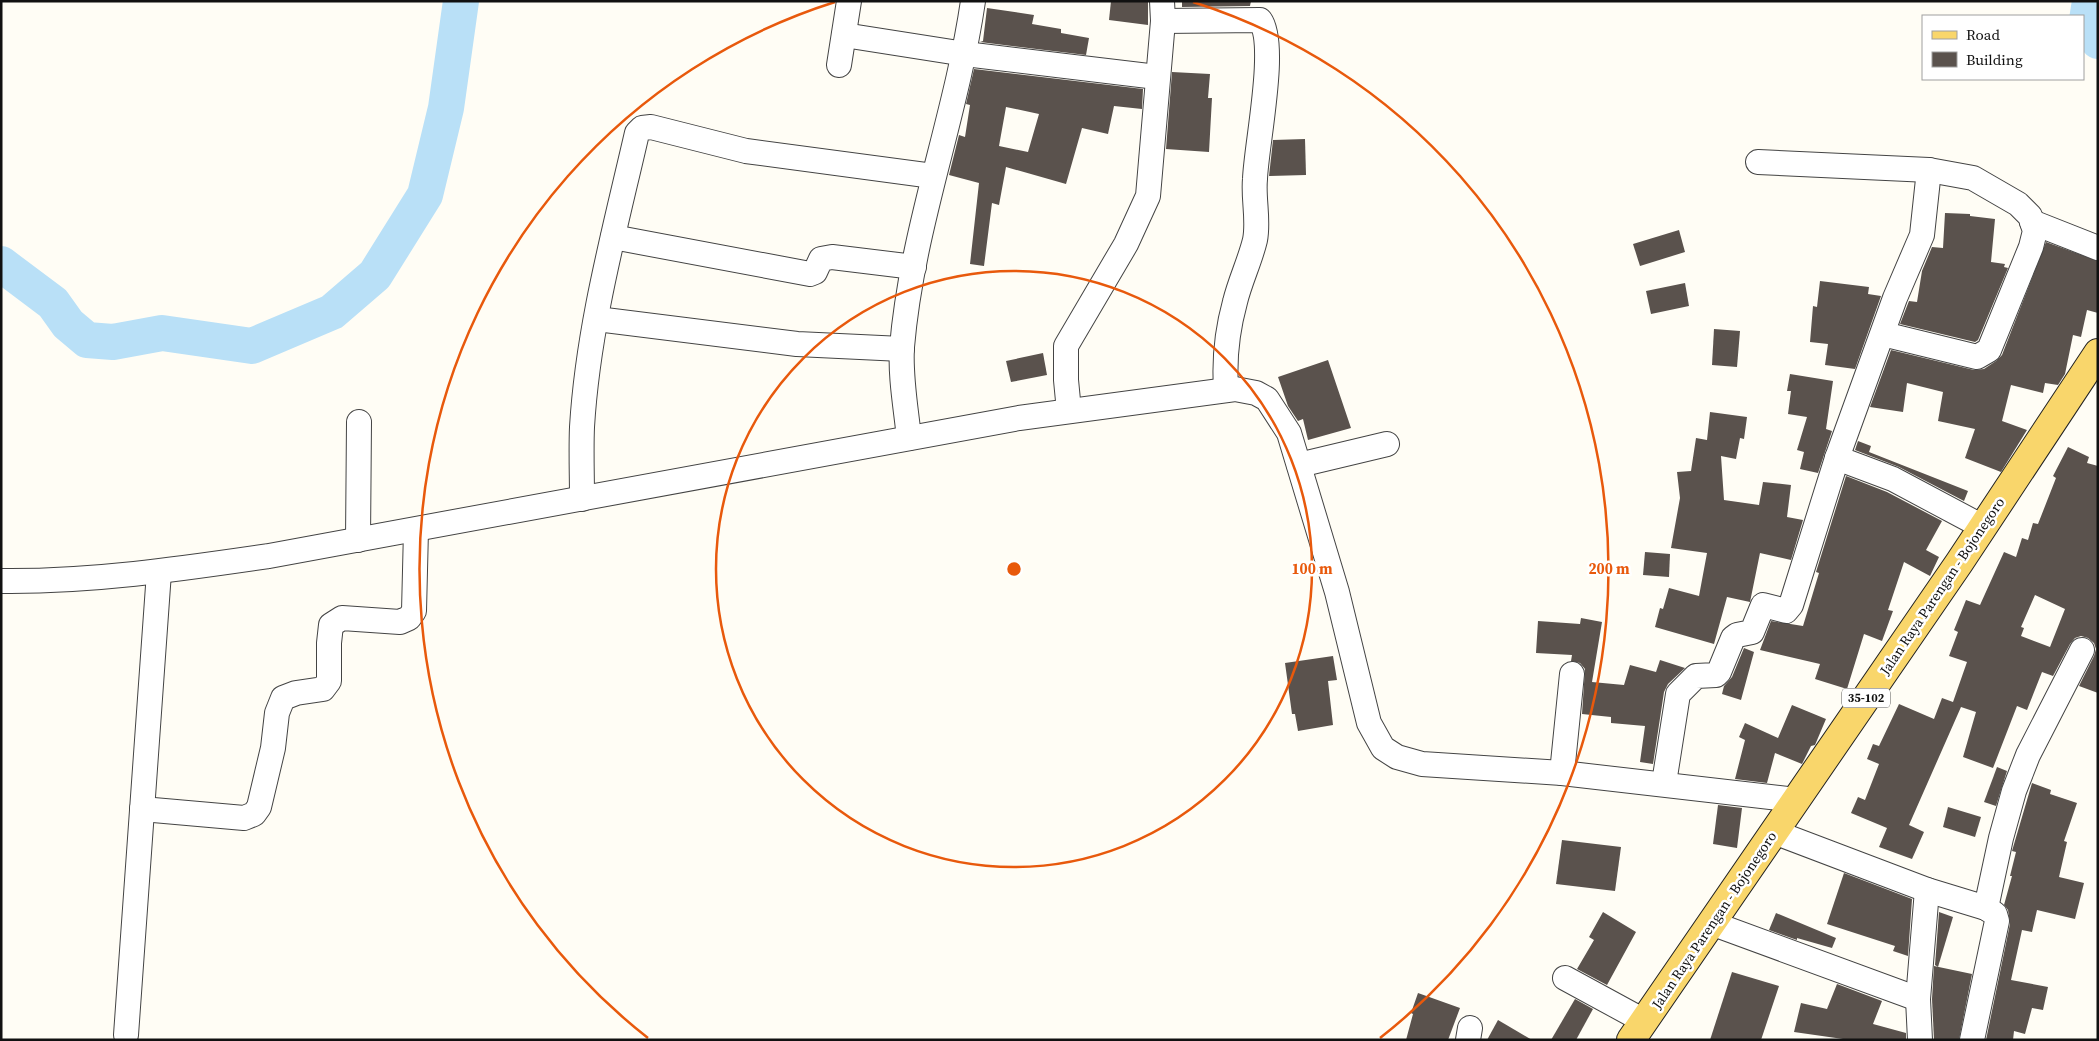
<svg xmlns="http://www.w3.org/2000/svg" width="2099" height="1041" font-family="'Source Serif 4',serif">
	<rect width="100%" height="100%" fill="#fffdf5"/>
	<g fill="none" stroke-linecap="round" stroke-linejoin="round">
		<g stroke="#b9e0f7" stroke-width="36">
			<path d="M 2090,1 L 2087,20 L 2098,41"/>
			<path d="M 1,264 L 53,303 L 68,324 L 87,340 L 113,342 L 162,333 L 252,346 L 332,312 L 375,275 L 425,195 L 446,108 L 461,1"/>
		</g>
	</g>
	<g fill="#5a524d" fill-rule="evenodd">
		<path d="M 1111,1 L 1148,1 L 1148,25 L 1109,20 Z"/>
		<path d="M 1182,1 L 1251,1 L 1250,6 L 1182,7 Z"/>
		<path d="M 987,8 L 1034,15 L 1032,24 L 1061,29 L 1061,33 L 1089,38 L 1086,55 L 980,42 L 983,41 Z"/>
		<path d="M 974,69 L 1143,89 L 1142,109 L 1114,106 L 1108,134 L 1082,128 L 1066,184 L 1006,167 L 999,205 L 992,203 L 984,266 L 970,264 L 979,183 L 949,175 L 959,135 L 965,137 L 970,105 L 966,104 ZM 1006,107 L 1039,114 L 1028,152 L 999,146 Z"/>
		<path d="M 1172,72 L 1210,74 L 1208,98 L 1212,98 L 1209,152 L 1166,149 Z"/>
		<path d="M 1305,139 L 1306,175 L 1269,176 L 1273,140 Z"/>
		<path d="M 1945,213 L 1970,214 L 1970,216 L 1995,219 L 1991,262 L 2005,264 L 2004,267 L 2008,268 L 1978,340 L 1975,342 L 1900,324 L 1909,301 L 1917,302 L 1922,271 L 1932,247 L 1943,248 Z"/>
		<path d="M 1679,230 L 1685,252 L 1640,266 L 1633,244 Z"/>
		<path d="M 2046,242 L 2098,261 L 2098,313 L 2087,310 L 2081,337 L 2073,335 L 2065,374 L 2058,385 L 2045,383 L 2043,393 L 2011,385 L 2002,421 L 2027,430 L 2001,472 L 1965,458 L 1975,429 L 1938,421 L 1943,392 L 1907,383 L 1903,412 L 1870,407 L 1891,350 L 1974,370 L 1984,369 L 1996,361 L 2002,355 Z"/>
		<path d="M 1820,281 L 1869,287 L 1868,294 L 1881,296 L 1855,369 L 1825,365 L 1828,344 L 1810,342 L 1813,306 L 1817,307 Z"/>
		<path d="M 1685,283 L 1689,306 L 1651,314 L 1646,291 Z"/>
		<path d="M 1714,329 L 1740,331 L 1737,367 L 1712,365 Z"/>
		<path d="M 1043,353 L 1047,375 L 1011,382 L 1006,361 Z"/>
		<path d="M 1328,360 L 1351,428 L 1308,440 L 1303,419 L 1298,421 L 1288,406 L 1278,377 Z"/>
		<path d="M 1790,374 L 1833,381 L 1826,429 L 1832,431 L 1818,473 L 1800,469 L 1804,452 L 1797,450 L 1807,417 L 1788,414 L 1791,391 L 1787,391 Z"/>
		<path d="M 1710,412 L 1747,417 L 1744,439 L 1740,438 L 1736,459 L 1721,456 L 1724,500 L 1759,505 L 1763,482 L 1791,485 L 1787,517 L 1803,520 L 1791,560 L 1760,553 L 1750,602 L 1727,597 L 1714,644 L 1655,627 L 1660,608 L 1663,609 L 1669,588 L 1699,596 L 1707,553 L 1671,548 L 1680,498 L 1677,472 L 1691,471 L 1696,438 L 1707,440 Z"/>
		<path d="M 1858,441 L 1871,446 L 1869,452 L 1968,491 L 1964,501 L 1899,467 L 1855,450 Z"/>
		<path d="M 2068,447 L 2089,457 L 2087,463 L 2098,466 L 2098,693 L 2079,686 L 2094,656 L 2096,649 L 2094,643 L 2088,638 L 2081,636 L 2075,638 L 2070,644 L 2053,676 L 2042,672 L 2027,710 L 2017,706 L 1993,768 L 1963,757 L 1976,712 L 1961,707 L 1909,825 L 1924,832 L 1912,859 L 1879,847 L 1887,828 L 1851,813 L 1858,797 L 1865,800 L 1879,764 L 1867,759 L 1873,744 L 1879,746 L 1899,704 L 1934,719 L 1942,698 L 1953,702 L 1967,662 L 1949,656 L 1958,632 L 1954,630 L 1966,600 L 1980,605 L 2004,552 L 2016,557 L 2022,538 L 2028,540 L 2033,523 L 2038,524 L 2056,478 L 2053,476 ZM 2035,595 L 2065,609 L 2050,647 L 2021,636 L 2024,628 L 2021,627 Z"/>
		<path d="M 1846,476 L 1887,492 L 1942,521 L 1926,550 L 1939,557 L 1930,576 L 1904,562 L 1888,610 L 1893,611 L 1882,641 L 1864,634 L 1847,689 L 1815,679 L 1820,664 L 1760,650 L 1771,621 L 1803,626 L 1819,573 L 1816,572 Z"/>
		<path d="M 1645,552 L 1670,554 L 1669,577 L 1643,575 Z"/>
		<path d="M 1581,618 L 1602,622 L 1592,682 L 1624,685 L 1630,665 L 1656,672 L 1660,660 L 1685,668 L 1668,684 L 1664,692 L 1653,764 L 1640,762 L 1645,726 L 1611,723 L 1611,717 L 1582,714 L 1585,669 L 1580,663 L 1571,661 L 1572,655 L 1536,653 L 1538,621 L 1580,624 Z"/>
		<path d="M 1744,648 L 1754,652 L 1741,700 L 1722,694 L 1724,686 L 1732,677 Z"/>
		<path d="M 1333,656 L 1337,680 L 1328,681 L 1333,725 L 1298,731 L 1295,714 L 1292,714 L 1285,663 Z"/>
		<path d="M 1792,705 L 1826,719 L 1815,745 L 1811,746 L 1802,764 L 1775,753 L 1767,783 L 1735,779 L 1745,740 L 1739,737 L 1745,723 L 1778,738 Z"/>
		<path d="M 1997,767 L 2007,771 L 1996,806 L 1984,802 Z"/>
		<path d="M 2032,783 L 2051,790 L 2050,794 L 2077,803 L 2064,841 L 2067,842 L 2059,877 L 2084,883 L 2075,919 L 2037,910 L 2032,932 L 2022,930 L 2011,980 L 2048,987 L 2043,1010 L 2032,1008 L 2025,1034 L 2014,1031 L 2013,1040 L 1986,1040 L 2010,924 L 2008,910 L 2004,905 L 2012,876 L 2010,876 L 2016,852 L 2012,851 Z"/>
		<path d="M 1718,805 L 1742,808 L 1737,848 L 1713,844 Z"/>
		<path d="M 1948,807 L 1981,817 L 1975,837 L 1943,827 Z"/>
		<path d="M 1562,840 L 1621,847 L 1615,891 L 1556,884 Z"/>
		<path d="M 1844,873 L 1912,899 L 1908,956 L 1893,951 L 1895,946 L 1827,924 Z"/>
		<path d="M 1603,912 L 1636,932 L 1607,985 L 1577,969 L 1594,940 L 1589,937 Z"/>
		<path d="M 1939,912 L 1953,917 L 1938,967 L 1935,965 Z"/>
		<path d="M 1776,913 L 1836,938 L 1832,948 L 1797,938 L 1797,940 L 1769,930 Z"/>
		<path d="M 1934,966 L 1972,974 L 1959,1040 L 1934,1040 L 1932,999 Z"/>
		<path d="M 1732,972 L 1779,986 L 1761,1040 L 1710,1040 Z"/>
		<path d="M 1837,984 L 1882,1001 L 1873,1024 L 1906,1033 L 1906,1040 L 1850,1040 L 1794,1032 L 1801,1003 L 1827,1009 Z"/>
		<path d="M 1418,993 L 1460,1008 L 1448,1040 L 1406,1040 L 1413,1014 L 1411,1013 Z"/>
		<path d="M 1575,999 L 1593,1009 L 1576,1040 L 1551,1040 Z"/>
		<path d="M 1498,1020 L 1532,1040 L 1487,1040 Z"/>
	</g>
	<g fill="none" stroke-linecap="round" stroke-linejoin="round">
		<g stroke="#444" stroke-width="26">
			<g id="minor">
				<path d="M 1163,21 L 1260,20 C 1278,44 1256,146 1255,179 C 1253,199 1259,220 1255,240 C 1250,261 1240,281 1235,302 C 1227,331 1224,358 1226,388"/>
				<path d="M 844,35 L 965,54 L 1157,77"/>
				<path d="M 839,65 L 849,1"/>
				<path d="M 1758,162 L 1929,170 L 1973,178 L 2018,204 L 2030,216 L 2035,231 L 2031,247 L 1989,350 L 1977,357 L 1883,334"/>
				<path d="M 2032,222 L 2098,248"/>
				<path d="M 613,237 L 810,274 L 815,272 L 821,259 L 832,257 L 914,267"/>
				<path d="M 597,319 L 797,344 L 902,349"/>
				<path d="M 1069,411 L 1066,380 L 1066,346 L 1126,244 L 1148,196 L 1163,21 L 1162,1"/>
				<path d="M 909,438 C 906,408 900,377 902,347 C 912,228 956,118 973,1"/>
				<path d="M 1837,458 L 1893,479 L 1983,527"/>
				<path d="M 1299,465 L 1387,444"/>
				<path d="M 582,499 C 582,475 581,450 582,427 C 588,327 615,229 637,133 L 642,128 L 651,127 L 746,151 L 933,176"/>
				<path d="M 358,540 L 359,422"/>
				<path d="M 1,581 C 92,582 180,569 269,556 L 1019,418 L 1235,389 L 1256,393 L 1267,399 L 1289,433 L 1337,592 L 1369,723 L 1383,748 L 1397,757 L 1422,764 L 1562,773 L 1796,800"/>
				<path d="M 1562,773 L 1572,674"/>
				<path d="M 1664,783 L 1678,694 L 1696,676 L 1716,675 L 1719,672 L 1733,638 L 1737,635 L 1752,632 L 1763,605 L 1786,611 L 1791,605 L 1837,458 L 1895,298 L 1922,235 L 1929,170"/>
				<path d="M 142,809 L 244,818 L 254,814 L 259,807 L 273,748 L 277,713 L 283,698 L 296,693 L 323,689 L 329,681 L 329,643 L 331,625 L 342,618 L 400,622 L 409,618 L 414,611 L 416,530"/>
				<path d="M 1774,832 L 1927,890 L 1986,908 L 2001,838 L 2014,791 L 2028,755 L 2082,650"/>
				<path d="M 1711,923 L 1918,999"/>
				<path d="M 1565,978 L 1644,1021"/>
				<path d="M 126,1035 L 159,572"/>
				<path d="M 1468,1040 L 1470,1028"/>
				<path d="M 1920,1040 L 1918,999 L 1927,890"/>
				<path d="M 1972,1040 L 1997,921 L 1995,914 L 1986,908"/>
			</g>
		</g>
		<g stroke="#222" stroke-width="30">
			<path id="major" d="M 1631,1040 L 1959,563 L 2098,353"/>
		</g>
		<use href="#minor" stroke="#fff" stroke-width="24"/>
		<use href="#major" stroke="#f9d66b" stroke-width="28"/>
	</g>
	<g fill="none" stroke="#e8590c" stroke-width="2.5">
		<circle cx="1014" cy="569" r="298"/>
		<path d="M648 1038A595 595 0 0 1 835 2M1193 2A595 595 0 0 1 1380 1038"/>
	</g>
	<g text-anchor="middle" stroke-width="5" stroke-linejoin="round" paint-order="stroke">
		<rect fill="#fff" stroke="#585858" stroke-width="1" x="1842" y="688.5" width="48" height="19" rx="4"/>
		<g font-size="12" font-weight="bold" fill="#111">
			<text x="1866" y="702">35-102</text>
		</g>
		<g font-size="14" fill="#111" stroke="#fff">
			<text transform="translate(1942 586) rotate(-56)" y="5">Jalan Raya Parengan - Bojonegoro</text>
			<text transform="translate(1714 920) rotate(-56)" y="5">Jalan Raya Parengan - Bojonegoro</text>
		</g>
	</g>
	<circle cx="1014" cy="569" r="8" fill="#e8590c" stroke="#fff" stroke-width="2.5"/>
	<g font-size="15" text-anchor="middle" font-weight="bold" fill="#e8590c" stroke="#fff" stroke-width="5" stroke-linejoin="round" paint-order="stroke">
		<text x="1312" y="574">100 m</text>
		<text x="1609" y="574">200 m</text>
	</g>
	<rect width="2099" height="1041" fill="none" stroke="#111111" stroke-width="5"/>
	<rect x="1922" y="15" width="162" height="65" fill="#ffffff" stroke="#a0a0a0"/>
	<rect x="1932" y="31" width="25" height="8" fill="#f9d66b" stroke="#a0a0a0"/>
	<text x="1966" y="40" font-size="15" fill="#111111">Road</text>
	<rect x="1932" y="52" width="25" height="15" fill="#5a524d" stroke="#a0a0a0"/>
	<text x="1966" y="65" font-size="15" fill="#111111">Building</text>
</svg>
